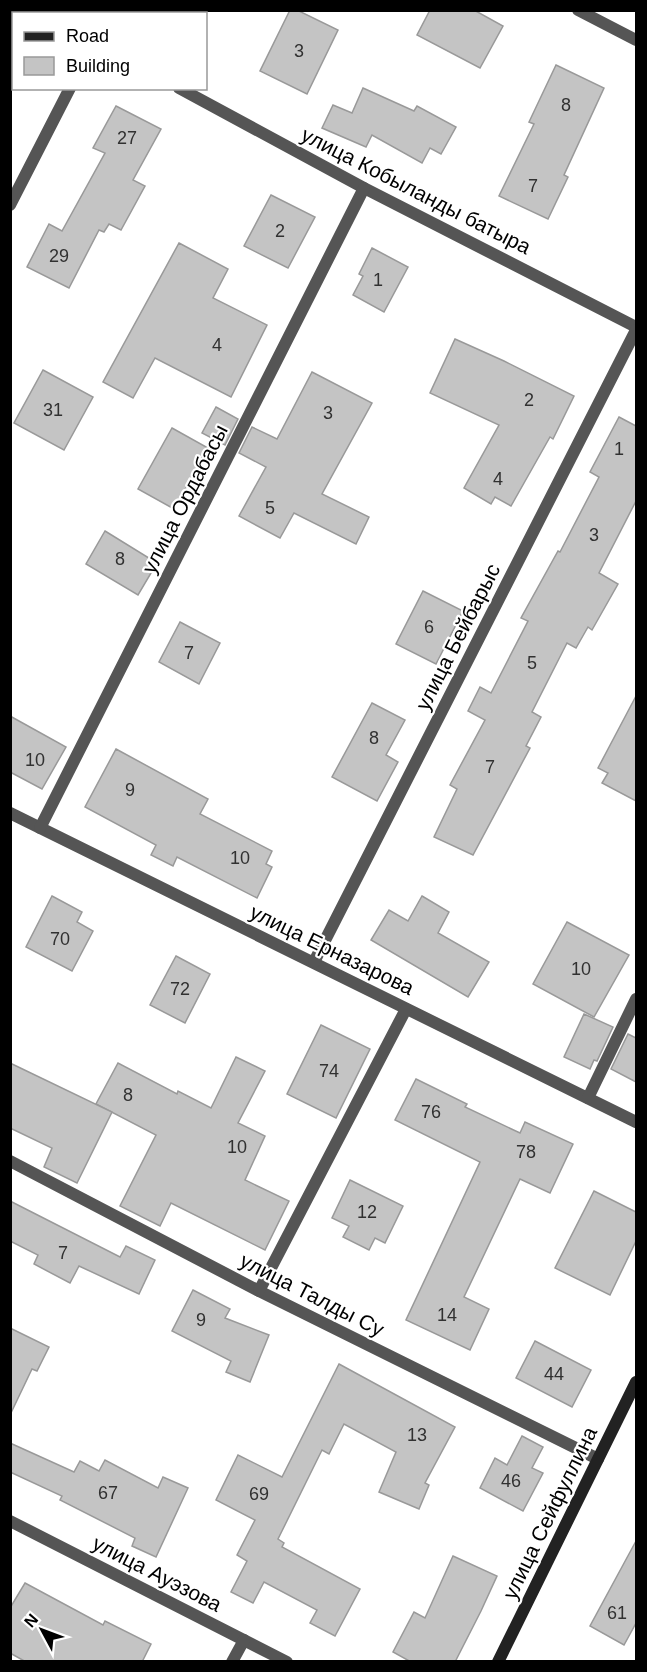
<svg xmlns="http://www.w3.org/2000/svg" width="647" height="1672" font-family="Helvetica,sans-serif">
	<rect width="100%" height="100%" fill="#fff"/>
	<g fill="#c4c4c4" stroke="#999" stroke-width="1.5">
		<path d="M 290,10 L 297,10 L 338,30 L 307,94 L 260,71 Z"/>
		<path d="M 430,10 L 474,10 L 503,26 L 480,68 L 417,35 Z"/>
		<path d="M 556,65 L 604,88 L 564,175 L 568,177 L 548,219 L 499,196 L 534,124 L 529,122 Z"/>
		<path d="M 363,88 L 414,111 L 417,106 L 456,127 L 441,154 L 430,148 L 422,163 L 372,135 L 366,147 L 322,128 L 333,105 L 352,113 Z"/>
		<path d="M 116,106 L 161,129 L 133,180 L 145,186 L 121,230 L 109,224 L 104,232 L 99,230 L 69,288 L 27,267 L 49,224 L 62,231 L 105,153 L 93,148 Z"/>
		<path d="M 271,195 L 315,217 L 288,268 L 244,246 Z"/>
		<path d="M 179,243 L 228,269 L 213,298 L 267,325 L 231,397 L 155,358 L 133,398 L 103,382 Z"/>
		<path d="M 372,248 L 408,267 L 384,312 L 353,295 L 363,276 L 359,274 Z"/>
		<path d="M 455,339 L 504,361 L 574,396 L 553,439 L 550,437 L 511,506 L 495,497 L 491,504 L 464,488 L 499,425 L 430,393 Z"/>
		<path d="M 43,370 L 93,397 L 64,450 L 14,423 Z"/>
		<path d="M 312,372 L 372,403 L 322,494 L 369,517 L 356,544 L 294,513 L 280,538 L 239,516 L 266,467 L 239,453 L 252,427 L 277,439 Z"/>
		<path d="M 216,407 L 238,419 L 225,445 L 202,433 Z"/>
		<path d="M 619,417 L 636,426 L 636,501 L 599,573 L 618,584 L 592,630 L 588,627 L 576,648 L 567,643 L 532,712 L 541,717 L 526,746 L 530,748 L 473,855 L 434,837 L 457,789 L 450,785 L 485,720 L 468,711 L 480,687 L 491,693 L 528,621 L 521,618 L 558,551 L 560,552 L 599,477 L 590,472 Z"/>
		<path d="M 172,428 L 208,448 L 174,509 L 138,489 Z"/>
		<path d="M 105,531 L 157,563 L 138,595 L 86,564 Z"/>
		<path d="M 423,591 L 463,611 L 436,664 L 396,644 Z"/>
		<path d="M 180,622 L 220,643 L 199,684 L 159,662 Z"/>
		<path d="M 636,696 L 636,801 L 602,783 L 608,773 L 598,768 Z"/>
		<path d="M 372,703 L 405,720 L 386,755 L 398,762 L 377,801 L 332,777 Z"/>
		<path d="M 10,716 L 66,747 L 42,789 L 10,772 Z"/>
		<path d="M 116,749 L 208,799 L 200,814 L 272,851 L 266,864 L 272,867 L 257,898 L 177,857 L 173,866 L 151,855 L 156,845 L 85,807 Z"/>
		<path d="M 52,896 L 82,912 L 77,922 L 93,931 L 72,971 L 26,947 Z"/>
		<path d="M 422,896 L 449,912 L 438,933 L 489,962 L 468,997 L 371,940 L 389,910 L 408,921 Z"/>
		<path d="M 567,922 L 629,955 L 594,1017 L 533,984 Z"/>
		<path d="M 176,956 L 210,974 L 185,1023 L 150,1005 Z"/>
		<path d="M 584,1014 L 613,1027 L 597,1061 L 594,1060 L 590,1069 L 564,1057 Z"/>
		<path d="M 321,1025 L 370,1049 L 336,1118 L 287,1094 Z"/>
		<path d="M 628,1034 L 636,1038 L 636,1082 L 611,1069 Z"/>
		<path d="M 236,1057 L 265,1071 L 238,1123 L 265,1136 L 245,1180 L 289,1201 L 265,1250 L 171,1203 L 160,1226 L 120,1206 L 156,1135 L 96,1104 L 118,1063 L 177,1094 L 178,1091 L 211,1108 Z"/>
		<path d="M 10,1063 L 112,1112 L 77,1183 L 44,1167 L 52,1148 L 10,1128 Z"/>
		<path d="M 416,1079 L 467,1104 L 465,1107 L 520,1133 L 525,1122 L 573,1144 L 550,1193 L 520,1179 L 464,1297 L 489,1309 L 470,1350 L 406,1320 L 480,1162 L 395,1120 Z"/>
		<path d="M 350,1180 L 403,1206 L 385,1243 L 375,1238 L 369,1250 L 343,1237 L 349,1226 L 332,1218 Z"/>
		<path d="M 594,1191 L 636,1212 L 636,1241 L 610,1295 L 555,1268 Z"/>
		<path d="M 10,1201 L 120,1257 L 126,1246 L 155,1260 L 139,1294 L 79,1266 L 70,1283 L 34,1264 L 38,1255 L 10,1241 Z"/>
		<path d="M 193,1290 L 230,1309 L 225,1318 L 269,1335 L 250,1382 L 226,1372 L 231,1361 L 172,1331 Z"/>
		<path d="M 10,1328 L 49,1347 L 37,1371 L 32,1369 L 10,1415 Z"/>
		<path d="M 535,1341 L 591,1370 L 572,1407 L 516,1378 Z"/>
		<path d="M 339,1364 L 455,1427 L 425,1483 L 429,1485 L 419,1509 L 379,1492 L 396,1452 L 344,1424 L 329,1454 L 322,1450 L 278,1539 L 284,1543 L 282,1547 L 360,1589 L 335,1636 L 310,1623 L 317,1610 L 264,1582 L 253,1603 L 231,1592 L 247,1561 L 237,1555 L 255,1520 L 216,1500 L 238,1455 L 282,1477 Z"/>
		<path d="M 522,1436 L 543,1447 L 532,1468 L 543,1473 L 523,1511 L 480,1488 L 495,1458 L 507,1465 Z"/>
		<path d="M 10,1443 L 74,1472 L 80,1461 L 99,1471 L 105,1460 L 158,1488 L 163,1477 L 188,1488 L 156,1557 L 132,1546 L 135,1538 L 60,1500 L 62,1496 L 10,1472 Z"/>
		<path d="M 636,1541 L 636,1623 L 624,1645 L 590,1626 Z"/>
		<path d="M 453,1556 L 497,1576 L 481,1611 L 455,1662 L 411,1662 L 393,1652 L 414,1612 L 425,1618 Z"/>
		<path d="M 25,1583 L 103,1625 L 105,1621 L 151,1644 L 142,1662 L 26,1662 L 10,1653 L 10,1608 Z"/>
	</g>
	<g fill="none" stroke-linecap="round" stroke-linejoin="round">
		<g stroke="#555" stroke-width="12">
			<path d="M 578,10 L 636,40"/>
			<path d="M 107,14 L 108,10"/>
			<path d="M 179,88 L 364,188 L 636,327"/>
			<path d="M 10,205 L 70,88"/>
			<path d="M 10,813 L 636,1122"/>
			<path d="M 40,828 L 364,188"/>
			<path d="M 314,962 L 636,330"/>
			<path d="M 588,1098 L 636,999"/>
			<path d="M 10,1161 L 259,1291 L 598,1459"/>
			<path d="M 259,1291 L 406,1009"/>
			<path d="M 10,1521 L 287,1662"/>
			<path d="M 232,1662 L 244,1640"/>
		</g>
		<path stroke="#222" stroke-width="12" d="M 498,1662 L 636,1382"/>
	</g>
	<g text-anchor="middle" stroke-width="4.5" stroke-linejoin="round" paint-order="stroke">
		<g font-size="18" fill="#313131">
			<text x="299" y="57">3</text>
			<text x="566" y="111">8</text>
			<text x="127" y="144">27</text>
			<text x="533" y="192">7</text>
			<text x="280" y="237">2</text>
			<text x="59" y="262">29</text>
			<text x="378" y="286">1</text>
			<text x="217" y="351">4</text>
			<text x="529" y="406">2</text>
			<text x="53" y="416">31</text>
			<text x="328" y="419">3</text>
			<text x="619" y="455">1</text>
			<text x="498" y="485">4</text>
			<text x="270" y="514">5</text>
			<text x="594" y="541">3</text>
			<text x="120" y="565">8</text>
			<text x="429" y="633">6</text>
			<text x="189" y="659">7</text>
			<text x="532" y="669">5</text>
			<text x="374" y="744">8</text>
			<text x="35" y="766">10</text>
			<text x="490" y="773">7</text>
			<text x="130" y="796">9</text>
			<text x="240" y="864">10</text>
			<text x="60" y="945">70</text>
			<text x="581" y="975">10</text>
			<text x="180" y="995">72</text>
			<text x="329" y="1077">74</text>
			<text x="128" y="1101">8</text>
			<text x="431" y="1118">76</text>
			<text x="237" y="1153">10</text>
			<text x="526" y="1158">78</text>
			<text x="367" y="1218">12</text>
			<text x="63" y="1259">7</text>
			<text x="447" y="1321">14</text>
			<text x="201" y="1326">9</text>
			<text x="554" y="1380">44</text>
			<text x="417" y="1441">13</text>
			<text x="511" y="1487">46</text>
			<text x="108" y="1499">67</text>
			<text x="259" y="1500">69</text>
			<text x="617" y="1619">61</text>
		</g>
		<g font-size="21" fill="#000" stroke="#fff">
			<text transform="translate(416 191) rotate(27)" y="7">улица Кобыланды батыра</text>
			<text transform="translate(185 499) rotate(-63)" y="7">улица Ордабасы</text>
			<text transform="translate(458 637) rotate(-63)" y="7">улица Бейбарыс</text>
			<text transform="translate(332 950) rotate(26)" y="7">улица Ерназарова</text>
			<text transform="translate(312 1295) rotate(27)" y="7">улица Талды Су</text>
			<text transform="translate(550 1513) rotate(-64)" y="7">улица Сейфуллина</text>
			<text transform="translate(157 1574) rotate(27)" y="7">улица Ауэзова</text>
		</g>
	</g>
	<rect width="647" height="1672" fill="none" stroke="#000000" stroke-width="24"/>
	<rect x="12" y="12" width="195" height="78" fill="#ffffff" stroke="#999999" stroke-width="1.5"/>
	<rect x="24" y="32" width="30" height="9" fill="#222222" stroke="#999999" stroke-width="1.5"/>
	<text x="66" y="42" font-size="18" fill="#000000">Road</text>
	<rect x="24" y="57" width="30" height="18" fill="#c4c4c4" stroke="#999999" stroke-width="1.5"/>
	<text x="66" y="72" font-size="18" fill="#000000">Building</text>
	<g transform="translate(42 1630) rotate(311)" stroke="#ffffff" stroke-width="4.5" paint-order="stroke">
	<path d="M0-4.5L10 22L0 15L-10 22Z" fill="#000000"/>
	<text y="-9" font-size="16" font-weight="bold" text-anchor="middle" fill="#000000">N</text>
	</g>
</svg>
